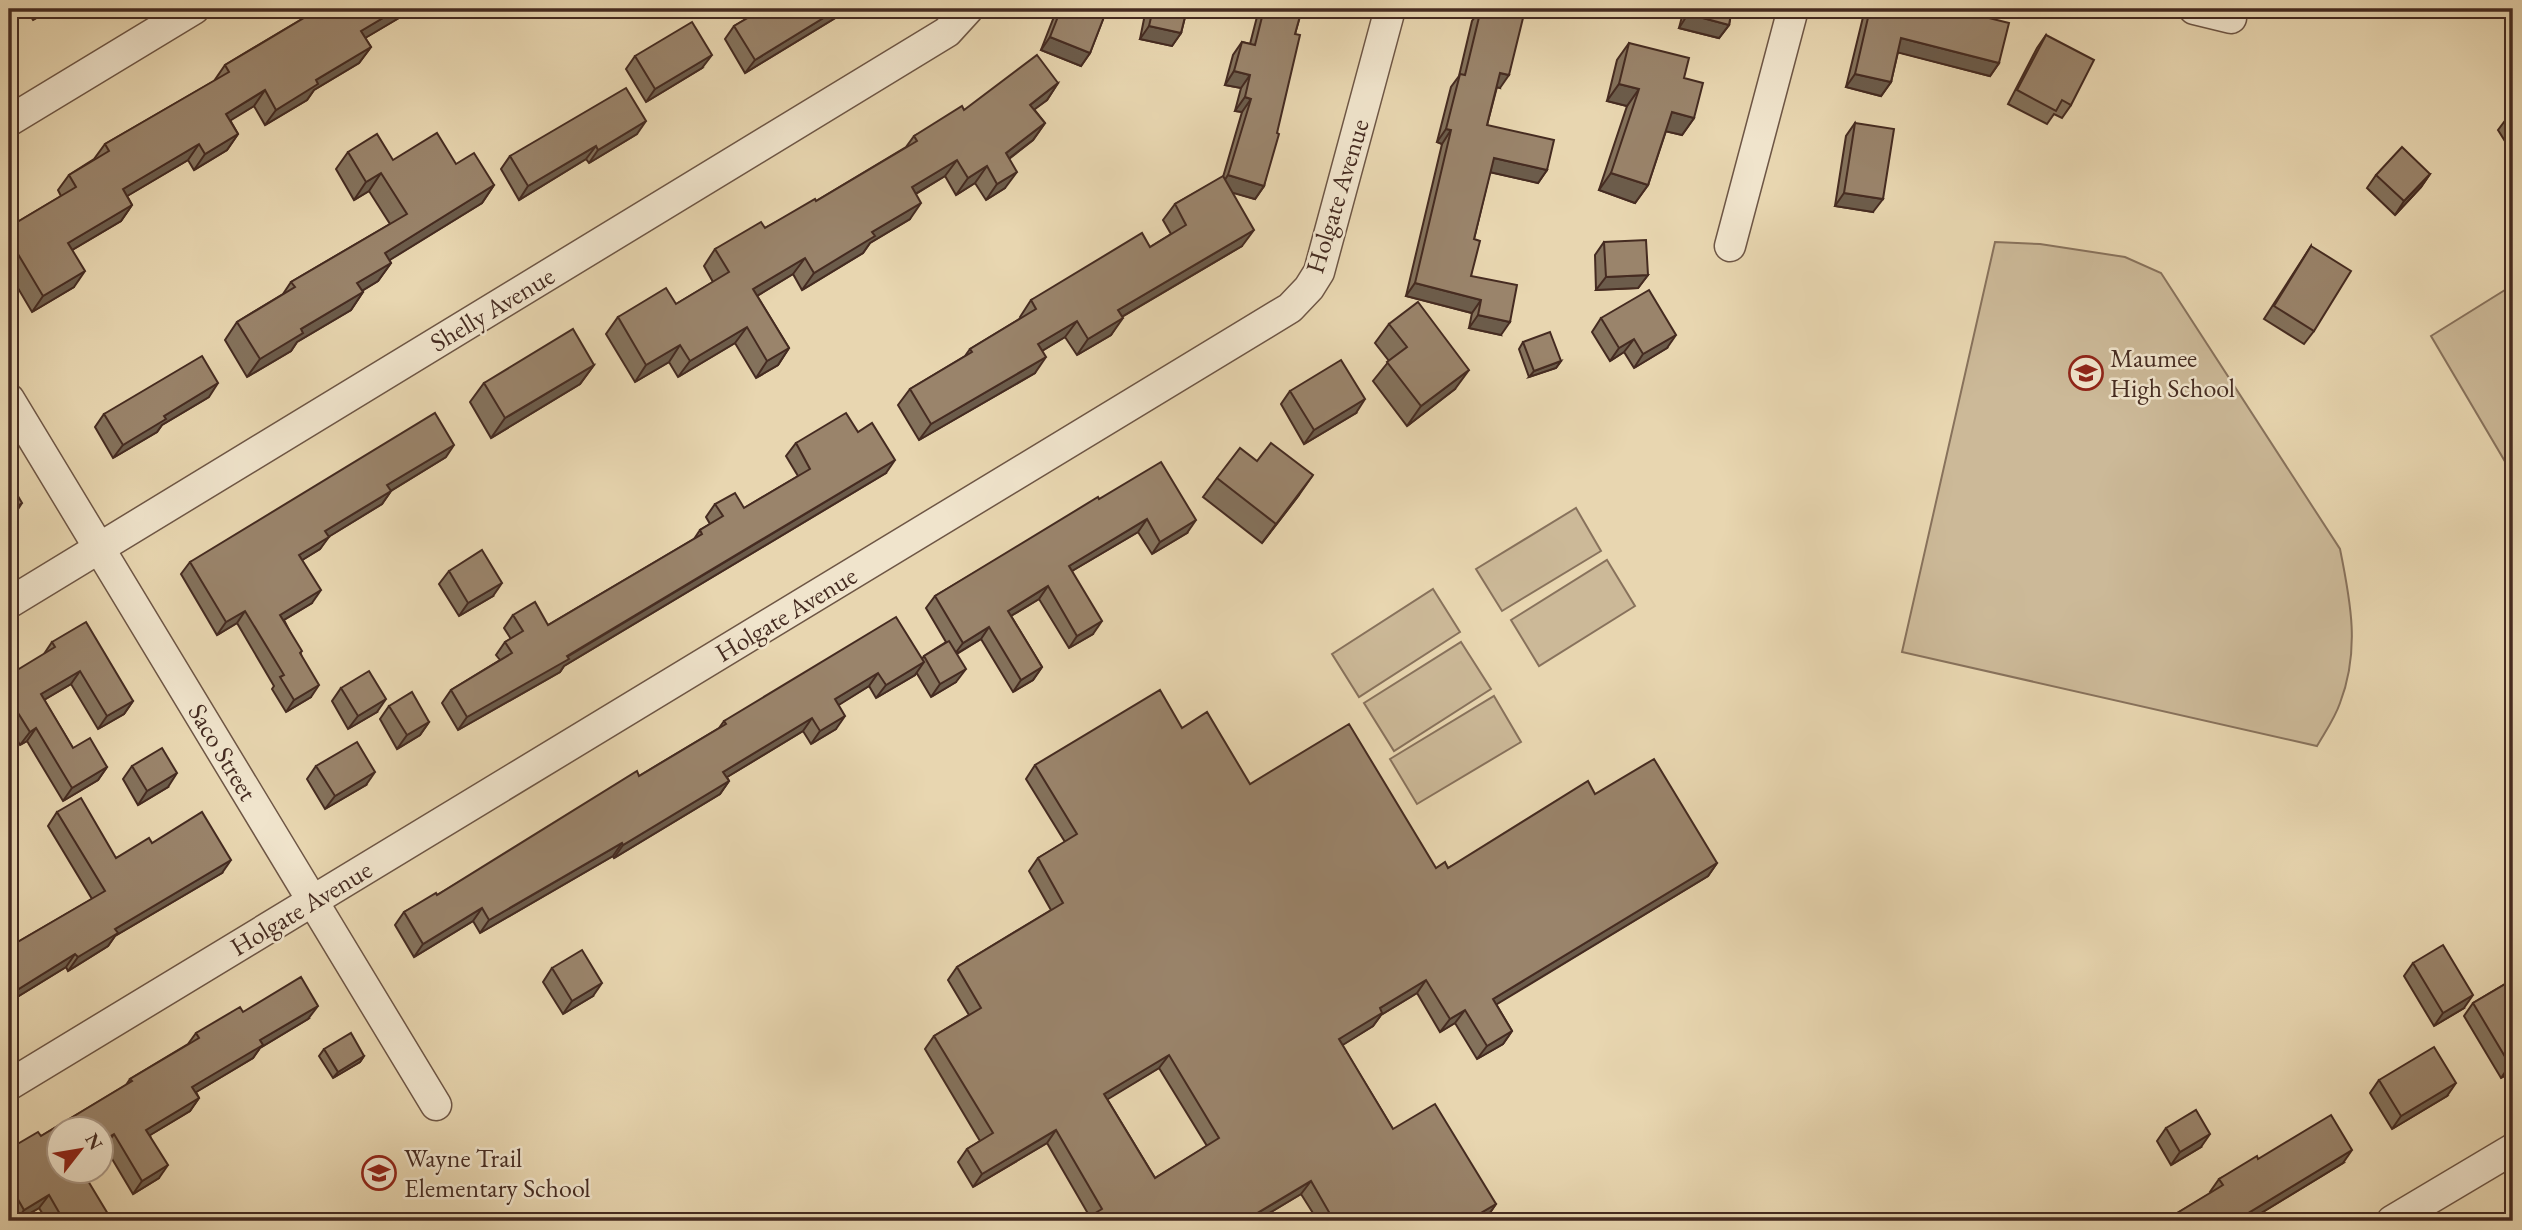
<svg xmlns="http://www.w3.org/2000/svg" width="2522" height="1230" font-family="'EB Garamond',serif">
	<rect width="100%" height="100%" fill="#e8d6b0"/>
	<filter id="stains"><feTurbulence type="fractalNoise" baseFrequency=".00286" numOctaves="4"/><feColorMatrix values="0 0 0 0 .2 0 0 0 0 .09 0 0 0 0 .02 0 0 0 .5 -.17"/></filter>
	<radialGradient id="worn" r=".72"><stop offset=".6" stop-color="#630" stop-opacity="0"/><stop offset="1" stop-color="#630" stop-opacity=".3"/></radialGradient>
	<g fill="#ccb998" stroke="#88725c" stroke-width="2">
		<path d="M 1995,242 L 2040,244 L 2125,257 L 2161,273 L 2340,549 C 2351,603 2360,651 2340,703 C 2335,718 2325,732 2317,746 L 1902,652 Z"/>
		<path d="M 2513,285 L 2513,475 L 2431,336 Z"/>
		<path d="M 1576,508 L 1601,551 L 1502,611 L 1476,569 Z"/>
		<path d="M 1607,560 L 1635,606 L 1539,666 L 1511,620 Z"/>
		<path d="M 1433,589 L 1460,632 L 1359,697 L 1332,654 Z"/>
		<path d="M 1461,642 L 1491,689 L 1394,751 L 1364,703 Z"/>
		<path d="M 1494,696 L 1521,742 L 1417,804 L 1390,759 Z"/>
	</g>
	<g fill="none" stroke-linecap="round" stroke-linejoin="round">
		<g stroke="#6e5645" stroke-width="33">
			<g id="street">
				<path d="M 2194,9 L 2231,18"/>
				<path d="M 9,121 L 194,9"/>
				<path d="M 1730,246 L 1793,9"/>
				<path d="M 9,399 L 436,1105"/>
				<path d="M 9,603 L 947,32 L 968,9"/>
				<path d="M 9,1085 L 1290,308 L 1309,288 L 1319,272 L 1390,9"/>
				<path d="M 2392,1221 L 2513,1149"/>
			</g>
		</g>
		<use href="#street" stroke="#f0e4cc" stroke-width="30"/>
	</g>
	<g fill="#84725c" stroke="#452b21" stroke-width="2" fill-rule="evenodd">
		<path d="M 9,9 L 52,9 L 33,20 L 28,12 Z"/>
		<path d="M 319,9 L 414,9 L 365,38 L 371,47 L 359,63 L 314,90 L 307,100 L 265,125 L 254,106 L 230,120 L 238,134 L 227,150 L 194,170 L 188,160 L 127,196 L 132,205 L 121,221 L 72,250 L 74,287 L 32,312 L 9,273 L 9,227 L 61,196 L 58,190 L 69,175 L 94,159 L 105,144 L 214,81 L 225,65 Z"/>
		<path d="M 434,9 L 450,9 L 438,16 Z"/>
		<path d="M 763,9 L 850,9 L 745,73 L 725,39 L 734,26 Z"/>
		<path d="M 1057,9 L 1107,9 L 1090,53 L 1081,66 L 1041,50 Z"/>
		<path d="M 1146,9 L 1187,9 L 1181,33 L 1172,46 L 1140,39 Z"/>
		<path d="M 1259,9 L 1302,9 L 1295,34 L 1264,186 L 1255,199 L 1232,192 L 1242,246 L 1122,317 L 1111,335 L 1077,355 L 1065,337 L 1042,351 L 1035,373 L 919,440 L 898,405 L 910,389 L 965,356 L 970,349 L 1021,318 L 1020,317 L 1031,300 L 1150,247 L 1171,234 L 1163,220 L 1175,204 L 1223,177 L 1242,112 L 1235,111 L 1241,88 L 1225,85 L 1233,55 L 1242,42 L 1250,44 Z"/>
		<path d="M 1481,9 L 1500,88 L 1497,87 L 1487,125 L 1547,170 L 1538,183 L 1490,172 L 1474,239 L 1471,276 L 1501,335 L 1469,328 L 1472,313 L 1406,296 L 1442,144 L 1437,142 L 1451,87 L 1459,76 L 1472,21 Z"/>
		<path d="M 1684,9 L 1732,9 L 1729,25 L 1719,38 L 1679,28 Z"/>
		<path d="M 1865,9 L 1922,9 L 1933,12 L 1935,9 L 1953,9 L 1999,63 L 1990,76 L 1898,52 L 1891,82 L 1881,96 L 1846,87 Z"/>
		<path d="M 2046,35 L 2071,105 L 2062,118 L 2054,114 L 2047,124 L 2008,104 L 2037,48 Z"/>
		<path d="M 1629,43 L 1684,78 L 1694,118 L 1682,135 L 1666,131 L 1648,185 L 1635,203 L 1599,190 L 1627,106 L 1607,101 L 1617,60 Z"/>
		<path d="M 635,56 L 702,68 L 646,102 L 626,69 Z"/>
		<path d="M 1058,83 L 1047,100 L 1034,109 L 1045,123 L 1033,140 L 1009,159 L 1005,188 L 986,200 L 975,183 L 956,195 L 945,176 L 916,194 L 910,219 L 870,243 L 863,253 L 802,290 L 793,274 L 757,296 L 789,348 L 778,365 L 756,378 L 735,343 L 678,377 L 669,362 L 635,382 L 606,334 L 618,317 L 676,304 L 713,282 L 704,266 L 715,249 L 765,228 L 816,201 L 906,147 L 914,136 L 964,110 Z"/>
		<path d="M 2513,110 L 2513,154 L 2498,130 Z"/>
		<path d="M 1855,123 L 1873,212 L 1835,206 L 1846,136 Z"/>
		<path d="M 637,134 L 589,163 L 586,159 L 519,200 L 501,169 L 510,156 Z"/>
		<path d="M 348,152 L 393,160 L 456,164 L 494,185 L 482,203 L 389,260 L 391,263 L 378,281 L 362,291 L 363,292 L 351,310 L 297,342 L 291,351 L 247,377 L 225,340 L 237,322 L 283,294 L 291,282 L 390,224 L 369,191 L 354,200 L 336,169 Z"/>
		<path d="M 2430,174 L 2421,187 L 2395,215 L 2367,188 L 2376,175 Z"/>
		<path d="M 1604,242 L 1648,275 L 1638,288 L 1596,290 L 1595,255 Z"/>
		<path d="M 2311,246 L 2314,331 L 2304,344 L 2264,319 Z"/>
		<path d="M 1601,318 L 1667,348 L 1634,368 L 1624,352 L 1610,361 L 1592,332 Z"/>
		<path d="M 1389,324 L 1455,389 L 1407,426 L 1373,381 L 1389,361 L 1375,343 Z"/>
		<path d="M 1523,342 L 1561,361 L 1556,368 L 1529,377 L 1519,349 Z"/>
		<path d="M 594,365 L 580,384 L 491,438 L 470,402 L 484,383 Z"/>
		<path d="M 1290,391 L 1356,413 L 1304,444 L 1281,404 Z"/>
		<path d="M 209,397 L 162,425 L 157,432 L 113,458 L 95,427 L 104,414 Z"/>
		<path d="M 858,432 L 886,473 L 564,666 L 560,672 L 458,730 L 442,703 L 451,690 L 500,660 L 496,655 L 505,642 L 511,639 L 504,628 L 513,615 L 548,625 L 694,539 L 700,530 L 710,524 L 706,517 L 715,504 L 744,508 L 798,476 L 786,456 L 796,443 Z"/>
		<path d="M 446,457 L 391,491 L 382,504 L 328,537 L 320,549 L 302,560 L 312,603 L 284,620 L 301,654 L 311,697 L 286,712 L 272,689 L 274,686 L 237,623 L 217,635 L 181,574 L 190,562 Z"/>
		<path d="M 1257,461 L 1299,495 L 1262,543 L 1203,497 L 1217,478 Z"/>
		<path d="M 1099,499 L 1187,533 L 1152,554 L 1138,532 L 1072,571 L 1093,634 L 1069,648 L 1039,599 L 1011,616 L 1042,667 L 1033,680 L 1013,692 L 981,639 L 957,654 L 956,682 L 931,697 L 916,672 L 915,675 L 876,698 L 869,686 L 838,705 L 836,729 L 811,744 L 803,731 L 727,777 L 729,781 L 720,794 L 614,858 L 613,856 L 480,933 L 473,921 L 414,957 L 395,925 L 404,912 L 437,895 L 639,776 L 719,728 L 724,721 L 922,659 L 924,656 L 946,642 L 926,608 L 935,596 Z"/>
		<path d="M 449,571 L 493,596 L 459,616 L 439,584 Z"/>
		<path d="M 52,642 L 133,701 L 124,714 L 98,729 L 71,684 L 44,700 L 73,748 L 107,767 L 98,780 L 63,801 L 27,741 L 20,745 L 9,726 L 44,654 Z"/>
		<path d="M 341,688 L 377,712 L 348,729 L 332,701 Z"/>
		<path d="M 389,706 L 429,722 L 420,735 L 397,749 L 380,719 Z"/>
		<path d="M 1182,728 L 1250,784 L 1436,868 L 1448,868 L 1595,794 L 1717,863 L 1708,876 L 1496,1004 L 1512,1031 L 1503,1044 L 1477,1059 L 1455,1023 L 1440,1032 L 1417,993 L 1381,1015 L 1373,1026 L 1342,1045 L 1393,1129 L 1496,1204 L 1487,1217 L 1480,1221 L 1318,1221 L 1301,1194 L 1256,1221 L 1082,1221 L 1090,1217 L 1047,1143 L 973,1187 L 958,1162 L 967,1149 L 980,1141 L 925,1049 L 934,1036 L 969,1015 L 948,980 L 957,967 L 1051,910 L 1029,871 L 1038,858 L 1065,842 L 1026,779 L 1035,765 ZM 1159,1068 L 1207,1146 L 1155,1178 L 1107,1099 Z"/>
		<path d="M 132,766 L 168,787 L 138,805 L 123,779 Z"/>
		<path d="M 316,766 L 366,785 L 325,809 L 307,779 Z"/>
		<path d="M 57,812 L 116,858 L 152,843 L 222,873 L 115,936 L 108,946 L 68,971 L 66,967 L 9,1002 L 9,946 L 9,947 L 92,899 L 48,826 Z"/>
		<path d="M 2413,963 L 2464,1008 L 2434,1026 L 2404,976 Z"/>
		<path d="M 552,968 L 593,996 L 563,1014 L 543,982 Z"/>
		<path d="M 2507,983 L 2513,1071 L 2501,1078 L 2464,1016 L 2473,1003 Z"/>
		<path d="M 243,1012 L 308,1019 L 260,1048 L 253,1058 L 196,1092 L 199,1098 L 190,1111 L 150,1135 L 159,1178 L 133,1194 L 105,1147 L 60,1171 L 111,1219 L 110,1221 L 47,1221 L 39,1208 L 18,1221 L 14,1221 L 9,1213 L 9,1149 L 41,1136 L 126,1085 L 130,1079 L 188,1044 L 196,1033 Z"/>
		<path d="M 324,1049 L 364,1056 L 360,1062 L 333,1078 L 319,1056 Z"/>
		<path d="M 2379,1080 L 2447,1096 L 2392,1129 L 2370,1093 Z"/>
		<path d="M 2166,1128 L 2201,1147 L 2171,1165 L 2157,1141 Z"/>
		<path d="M 2258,1159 L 2343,1163 L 2248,1221 L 2164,1221 L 2211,1193 L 2210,1192 L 2219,1179 Z"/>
	</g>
	<g fill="#6c5c4b" stroke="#452b21" stroke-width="2">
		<path d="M 19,9 L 30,9 L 28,12 L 9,24 L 9,15 Z"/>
		<path d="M 41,9 L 52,9 L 33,20 Z"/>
		<path d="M 398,9 L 414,9 L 350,47 L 361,31 Z"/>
		<path d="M 443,9 L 450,9 L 438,16 Z"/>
		<path d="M 838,9 L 850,9 L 745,73 L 755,60 Z"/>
		<path d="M 1688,14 L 1729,25 L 1719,38 L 1679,28 Z"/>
		<path d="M 1149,26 L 1181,33 L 1172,46 L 1140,39 Z"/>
		<path d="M 1050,37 L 1090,53 L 1081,66 L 1041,50 Z"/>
		<path d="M 1901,38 L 1999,63 L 1990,76 L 1892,51 Z"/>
		<path d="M 371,47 L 359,63 L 314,90 L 307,100 L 265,125 L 276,110 L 316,80 Z"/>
		<path d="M 712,55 L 702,68 L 646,102 L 655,89 Z"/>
		<path d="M 1234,71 L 1250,75 L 1241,88 L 1225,85 Z"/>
		<path d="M 1500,73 L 1509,75 L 1500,88 L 1491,86 Z"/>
		<path d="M 1855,74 L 1891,82 L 1881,96 L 1846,87 Z"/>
		<path d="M 1058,83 L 1047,100 L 1019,121 L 1030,105 Z"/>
		<path d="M 1619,84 L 1639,89 L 1627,106 L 1607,101 Z"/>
		<path d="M 265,90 L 254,106 L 215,130 L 226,114 Z"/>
		<path d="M 1245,97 L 1251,99 L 1242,112 L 1235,111 Z"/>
		<path d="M 1672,112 L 1694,118 L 1682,135 L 1660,130 Z"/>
		<path d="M 646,121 L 637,134 L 589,163 L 598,150 Z"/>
		<path d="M 1045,123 L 1033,140 L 994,170 L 1006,153 Z"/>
		<path d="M 1446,129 L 1451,130 L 1442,144 L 1437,142 Z"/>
		<path d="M 238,134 L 227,150 L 194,170 L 205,154 Z"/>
		<path d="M 199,144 L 188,160 L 112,205 L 123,189 Z"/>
		<path d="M 596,146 L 586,159 L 519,200 L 528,186 Z"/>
		<path d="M 1494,158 L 1547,170 L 1538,183 L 1485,171 Z"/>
		<path d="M 957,160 L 945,176 L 900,203 L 912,187 Z"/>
		<path d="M 987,166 L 975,183 L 956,195 L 968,178 Z"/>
		<path d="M 1017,172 L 1005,188 L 986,200 L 997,184 Z"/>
		<path d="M 381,173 L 369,191 L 354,200 L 366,182 Z"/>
		<path d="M 1611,173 L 1648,185 L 1635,203 L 1599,190 Z"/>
		<path d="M 2430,174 L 2421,187 L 2395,215 L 2404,201 Z"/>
		<path d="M 1228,175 L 1264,186 L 1255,199 L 1219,189 Z"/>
		<path d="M 494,185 L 482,203 L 372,271 L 385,253 Z"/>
		<path d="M 1844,193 L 1883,199 L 1873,212 L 1835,206 Z"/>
		<path d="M 921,203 L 910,219 L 870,243 L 863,253 L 802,290 L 814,273 L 872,232 Z"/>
		<path d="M 132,205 L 121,221 L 57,259 L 68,243 Z"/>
		<path d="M 1254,230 L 1242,246 L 1106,326 L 1118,310 Z"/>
		<path d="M 805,258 L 793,274 L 742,305 L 753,289 Z"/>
		<path d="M 391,263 L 378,281 L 345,301 L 357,283 Z"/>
		<path d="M 85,271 L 74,287 L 32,312 L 43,296 Z"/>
		<path d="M 1648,275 L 1638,288 L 1596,290 L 1606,277 Z"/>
		<path d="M 1415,283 L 1481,300 L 1472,313 L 1406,296 Z"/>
		<path d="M 363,292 L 351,310 L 297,342 L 291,351 L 247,377 L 260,359 L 301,329 Z"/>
		<path d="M 1478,315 L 1510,322 L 1501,335 L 1469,328 Z"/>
		<path d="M 1123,318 L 1111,335 L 1077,355 L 1088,339 Z"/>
		<path d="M 1077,321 L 1065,337 L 1027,360 L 1038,344 Z"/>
		<path d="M 747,327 L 735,343 L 678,377 L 690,361 Z"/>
		<path d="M 1676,335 L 1667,348 L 1634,368 L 1643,354 Z"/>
		<path d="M 1634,339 L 1624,352 L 1610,361 L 1619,348 Z"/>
		<path d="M 680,345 L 669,362 L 635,382 L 646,365 Z"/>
		<path d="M 789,348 L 778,365 L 756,378 L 767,361 Z"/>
		<path d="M 1046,357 L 1035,373 L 919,440 L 931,424 Z"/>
		<path d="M 1561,361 L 1556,368 L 1529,377 L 1534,371 Z"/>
		<path d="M 594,365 L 580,384 L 491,438 L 505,418 Z"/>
		<path d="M 1469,370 L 1455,389 L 1407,426 L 1421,406 Z"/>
		<path d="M 218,383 L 209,397 L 162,425 L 157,432 L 113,458 L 123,445 L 164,416 Z"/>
		<path d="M 1365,399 L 1356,413 L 1304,444 L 1314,430 Z"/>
		<path d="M 454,445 L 446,457 L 379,498 L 387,485 Z"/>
		<path d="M 895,460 L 886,473 L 564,666 L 560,672 L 458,730 L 467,717 Z"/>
		<path d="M 1313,475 L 1299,495 L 1262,543 L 1276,524 Z"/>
		<path d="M 391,491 L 382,504 L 317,544 L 325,531 Z"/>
		<path d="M 22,503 L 13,517 L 9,519 L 9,512 Z"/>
		<path d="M 1147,519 L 1138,532 L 1060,578 L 1069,566 Z"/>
		<path d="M 1196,520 L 1187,533 L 1152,554 L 1160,542 Z"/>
		<path d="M 329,537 L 320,549 L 291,567 L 299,555 Z"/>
		<path d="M 502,583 L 493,596 L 459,616 L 468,603 Z"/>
		<path d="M 1048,586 L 1039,599 L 999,623 L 1008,611 Z"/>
		<path d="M 321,590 L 312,603 L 272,627 L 280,615 Z"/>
		<path d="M 245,611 L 237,623 L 217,635 L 226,622 Z"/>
		<path d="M 1102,621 L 1093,634 L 1069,648 L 1077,636 Z"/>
		<path d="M 989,627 L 981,639 L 954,655 L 963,643 Z"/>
		<path d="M 924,662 L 915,675 L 876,698 L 886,685 Z"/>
		<path d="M 1042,667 L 1033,680 L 1013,692 L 1021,680 Z"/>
		<path d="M 966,669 L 956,682 L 931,697 L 940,684 Z"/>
		<path d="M 80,671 L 71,684 L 32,707 L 41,694 Z"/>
		<path d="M 878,673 L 869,686 L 826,713 L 835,699 Z"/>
		<path d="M 319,685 L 311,697 L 286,712 L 294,700 Z"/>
		<path d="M 386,699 L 377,712 L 348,729 L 358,716 Z"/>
		<path d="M 133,701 L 124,714 L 98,729 L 107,716 Z"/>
		<path d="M 18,713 L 9,726 L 9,727 L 9,719 Z"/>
		<path d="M 845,716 L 836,729 L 811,744 L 820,731 Z"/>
		<path d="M 812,718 L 803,731 L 714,785 L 723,772 Z"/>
		<path d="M 429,722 L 420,735 L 397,749 L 407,735 Z"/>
		<path d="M 36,728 L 27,741 L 20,745 L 30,732 Z"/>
		<path d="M 107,767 L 98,780 L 63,801 L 72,788 Z"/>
		<path d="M 375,772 L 366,785 L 325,809 L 335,796 Z"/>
		<path d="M 177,773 L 168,787 L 138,805 L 147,791 Z"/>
		<path d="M 729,781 L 720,794 L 614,858 L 623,845 Z"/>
		<path d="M 622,843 L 613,856 L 480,933 L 489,920 Z"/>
		<path d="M 231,860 L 222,873 L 115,936 L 108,946 L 68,971 L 78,957 L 115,929 Z"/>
		<path d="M 1717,863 L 1708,876 L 1484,1012 L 1493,999 Z"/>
		<path d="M 482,908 L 473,921 L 414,957 L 423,944 Z"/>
		<path d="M 75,954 L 66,967 L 9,1002 L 9,995 Z"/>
		<path d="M 1426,980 L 1417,993 L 1381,1015 L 1373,1026 L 1330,1053 L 1339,1039 L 1380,1008 Z"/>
		<path d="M 602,983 L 593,996 L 563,1014 L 572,1001 Z"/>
		<path d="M 2473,995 L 2464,1008 L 2434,1026 L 2443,1013 Z"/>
		<path d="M 318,1006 L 308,1019 L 260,1048 L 253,1058 L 183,1100 L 192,1087 L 260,1040 Z"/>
		<path d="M 1465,1010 L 1455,1023 L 1440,1032 L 1450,1019 Z"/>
		<path d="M 1512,1031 L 1503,1044 L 1477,1059 L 1487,1046 Z"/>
		<path d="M 1169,1055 L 1159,1068 L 1095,1107 L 1104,1094 Z"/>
		<path d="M 364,1056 L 360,1062 L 333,1078 L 338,1072 Z"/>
		<path d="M 2513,1063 L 2513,1071 L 2501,1078 L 2510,1065 Z"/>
		<path d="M 2456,1083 L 2447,1096 L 2392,1129 L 2401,1116 Z"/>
		<path d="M 199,1098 L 190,1111 L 137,1143 L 146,1130 Z"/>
		<path d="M 1056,1130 L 1047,1143 L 973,1187 L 982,1174 Z"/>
		<path d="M 114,1134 L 105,1147 L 102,1149 L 102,1141 Z"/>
		<path d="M 2210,1134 L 2201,1147 L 2171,1165 L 2180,1152 Z"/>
		<path d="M 2352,1150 L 2343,1163 L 2248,1221 L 2235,1221 Z"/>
		<path d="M 168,1165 L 159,1178 L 133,1194 L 142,1181 Z"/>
		<path d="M 1311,1181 L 1301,1194 L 1256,1221 L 1244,1221 Z"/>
		<path d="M 49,1195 L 39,1208 L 16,1221 L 24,1210 Z"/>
		<path d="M 16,1196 L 9,1207 L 9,1201 Z"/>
		<path d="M 1496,1204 L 1487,1217 L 1480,1221 L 1467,1221 Z"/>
	</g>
	<g fill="#9a846b" stroke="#452b21" stroke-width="2" fill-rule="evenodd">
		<path d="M 9,9 L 19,9 L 9,15 Z"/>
		<path d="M 319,9 L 398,9 L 361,31 L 371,47 L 316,80 L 318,84 L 276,110 L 265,90 L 226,114 L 238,134 L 205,154 L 199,144 L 123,189 L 132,205 L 68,243 L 85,271 L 43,296 L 9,239 L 9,227 L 76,187 L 69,175 L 109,151 L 105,144 L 229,72 L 225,65 Z"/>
		<path d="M 763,9 L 838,9 L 755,60 L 734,26 Z"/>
		<path d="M 1061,9 L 1107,9 L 1090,53 L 1050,37 Z"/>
		<path d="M 1153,9 L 1187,9 L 1181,33 L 1149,26 Z"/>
		<path d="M 1264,9 L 1302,9 L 1295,34 L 1300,35 L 1277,133 L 1279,134 L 1264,186 L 1228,175 L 1251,99 L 1245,97 L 1250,75 L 1234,71 L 1242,42 L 1255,45 Z"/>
		<path d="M 1481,9 L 1523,18 L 1509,75 L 1500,73 L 1487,125 L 1554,140 L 1547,170 L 1494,158 L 1474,239 L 1480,241 L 1471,276 L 1517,285 L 1510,322 L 1478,315 L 1481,300 L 1415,283 L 1451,130 L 1446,129 L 1460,74 L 1465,75 Z"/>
		<path d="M 1689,9 L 1732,9 L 1729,25 L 1688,14 Z"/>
		<path d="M 1870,9 L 1922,9 L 1936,12 L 1937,9 L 1953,9 L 2009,23 L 1999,63 L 1901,38 L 1891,82 L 1855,74 Z"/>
		<path d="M 692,22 L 712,55 L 655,89 L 635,56 Z"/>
		<path d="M 2046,35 L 2094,60 L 2071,105 L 2062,100 L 2056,111 L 2017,90 Z"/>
		<path d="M 1629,43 L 1689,58 L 1684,78 L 1703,83 L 1694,118 L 1672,112 L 1648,185 L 1611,173 L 1639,89 L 1619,84 Z"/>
		<path d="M 1037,55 L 1058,83 L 1030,105 L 1045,123 L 1006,153 L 1017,172 L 997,184 L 987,166 L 968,178 L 957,160 L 912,187 L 921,203 L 872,232 L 875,236 L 814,273 L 805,258 L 753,289 L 789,348 L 767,361 L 747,327 L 690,361 L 680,345 L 646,365 L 618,317 L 666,288 L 676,304 L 729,272 L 715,249 L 761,222 L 765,228 L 815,199 L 816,201 L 917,141 L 914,136 L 962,106 L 964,110 Z"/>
		<path d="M 626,88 L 646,121 L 598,150 L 596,146 L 528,186 L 510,156 Z"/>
		<path d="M 1855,123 L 1894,129 L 1883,199 L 1844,193 Z"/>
		<path d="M 437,133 L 456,164 L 474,153 L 494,185 L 385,253 L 391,263 L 357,283 L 363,292 L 301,329 L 303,333 L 260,359 L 237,322 L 295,287 L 291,282 L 407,214 L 381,173 L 366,182 L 348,152 L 377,134 L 393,160 Z"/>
		<path d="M 2402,147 L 2430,174 L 2404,201 L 2376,175 Z"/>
		<path d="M 1223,176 L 1254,230 L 1118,310 L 1123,318 L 1088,339 L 1077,321 L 1038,344 L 1046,357 L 931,424 L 910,389 L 972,352 L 970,349 L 1036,309 L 1031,300 L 1142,233 L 1150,247 L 1186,225 L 1175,204 Z"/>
		<path d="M 1646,240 L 1648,275 L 1606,277 L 1604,242 Z"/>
		<path d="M 2311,246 L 2351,271 L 2314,331 L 2274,306 Z"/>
		<path d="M 1649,290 L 1676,335 L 1643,354 L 1634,339 L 1619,348 L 1601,318 Z"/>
		<path d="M 1418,302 L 1469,370 L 1421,406 L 1387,362 L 1407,347 L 1389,324 Z"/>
		<path d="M 573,329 L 594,365 L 505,418 L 484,383 Z"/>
		<path d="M 1550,332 L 1561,361 L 1534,371 L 1523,342 Z"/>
		<path d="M 202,356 L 218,383 L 164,416 L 166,419 L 123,445 L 104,414 Z"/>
		<path d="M 1341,360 L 1365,399 L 1314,430 L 1290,391 Z"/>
		<path d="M 435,413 L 454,445 L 387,485 L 391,491 L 325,531 L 329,537 L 299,555 L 321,590 L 280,615 L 302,651 L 300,653 L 319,685 L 294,700 L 280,677 L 284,675 L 245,611 L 226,622 L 190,562 Z"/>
		<path d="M 846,413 L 858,432 L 872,423 L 895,460 L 567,656 L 569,659 L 467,717 L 451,690 L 512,653 L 505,642 L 523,631 L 513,615 L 535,602 L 548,625 L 702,534 L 700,530 L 723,516 L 715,504 L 735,493 L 744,508 L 810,469 L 796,443 Z"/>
		<path d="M 1271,443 L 1313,475 L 1276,524 L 1217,478 L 1240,448 L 1257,461 Z"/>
		<path d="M 1161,462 L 1196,520 L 1160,542 L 1147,519 L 1069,566 L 1102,621 L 1077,636 L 1048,586 L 1008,611 L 1042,667 L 1021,680 L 989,627 L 963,643 L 935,596 L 1098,497 L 1099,499 Z"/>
		<path d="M 9,481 L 22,503 L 9,512 Z"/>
		<path d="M 482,550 L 502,583 L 468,603 L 449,571 Z"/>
		<path d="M 896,617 L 924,662 L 886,685 L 878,673 L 835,699 L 845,716 L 820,731 L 812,718 L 723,772 L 729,781 L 623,845 L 622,843 L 489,920 L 482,908 L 423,944 L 404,912 L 436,893 L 437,895 L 637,771 L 639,776 L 726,724 L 724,721 Z"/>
		<path d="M 86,622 L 133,701 L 107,716 L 80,671 L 41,694 L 73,748 L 90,738 L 107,767 L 72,788 L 36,728 L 30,732 L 18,713 L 9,719 L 9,675 L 55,647 L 52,642 Z"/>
		<path d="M 949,641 L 966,669 L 940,684 L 924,656 Z"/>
		<path d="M 369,671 L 386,699 L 358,716 L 341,688 Z"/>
		<path d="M 1160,690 L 1182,728 L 1207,712 L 1250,784 L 1349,724 L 1436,868 L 1445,862 L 1448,868 L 1588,781 L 1595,794 L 1654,759 L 1717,863 L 1493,999 L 1512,1031 L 1487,1046 L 1465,1010 L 1450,1019 L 1426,980 L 1380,1008 L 1382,1013 L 1339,1039 L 1393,1129 L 1435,1104 L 1496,1204 L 1467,1221 L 1329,1221 L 1333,1219 L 1311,1181 L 1244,1221 L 1082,1221 L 1102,1209 L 1056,1130 L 982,1174 L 967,1149 L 993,1133 L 934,1036 L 981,1008 L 957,967 L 1063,903 L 1038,858 L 1077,834 L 1035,765 ZM 1169,1055 L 1219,1138 L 1155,1178 L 1104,1094 Z"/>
		<path d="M 412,692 L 429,722 L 407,735 L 389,706 Z"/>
		<path d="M 357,742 L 375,772 L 335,796 L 316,766 Z"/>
		<path d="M 162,748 L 177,773 L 147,791 L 132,766 Z"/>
		<path d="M 81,798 L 116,858 L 149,838 L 152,843 L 202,812 L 231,860 L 115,929 L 118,933 L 78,957 L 75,954 L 9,995 L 9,946 L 9,947 L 105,891 L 57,812 Z"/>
		<path d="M 2443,945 L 2473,995 L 2443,1013 L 2413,963 Z"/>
		<path d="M 582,950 L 602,983 L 572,1001 L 552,968 Z"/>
		<path d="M 301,977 L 318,1006 L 260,1040 L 263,1045 L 192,1087 L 199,1098 L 146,1130 L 168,1165 L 142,1181 L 114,1134 L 102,1141 L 102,1129 L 60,1129 L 60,1171 L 82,1171 L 111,1219 L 108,1221 L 64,1221 L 49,1195 L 24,1210 L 16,1196 L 9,1201 L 9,1149 L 38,1132 L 41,1136 L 132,1081 L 130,1079 L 199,1038 L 196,1033 L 240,1007 L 243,1012 Z"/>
		<path d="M 2507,983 L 2513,994 L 2513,1063 L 2510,1065 L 2473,1003 Z"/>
		<path d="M 351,1033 L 364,1056 L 338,1072 L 324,1049 Z"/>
		<path d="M 2434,1047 L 2456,1083 L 2401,1116 L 2379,1080 Z"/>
		<path d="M 2196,1110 L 2210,1134 L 2180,1152 L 2166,1128 Z"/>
		<path d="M 2331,1115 L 2352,1150 L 2235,1221 L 2164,1221 L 2223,1185 L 2219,1179 L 2257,1156 L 2258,1159 Z"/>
	</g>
	<defs>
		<g id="school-ring" transform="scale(1.75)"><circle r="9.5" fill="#f0e4cc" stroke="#8f2418" stroke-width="1.5"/><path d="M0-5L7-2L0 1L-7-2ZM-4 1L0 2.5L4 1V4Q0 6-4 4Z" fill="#8f2418"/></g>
	</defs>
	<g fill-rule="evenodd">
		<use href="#school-ring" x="2086" y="373"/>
		<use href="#school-ring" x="379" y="1173"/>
	</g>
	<g text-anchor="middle" stroke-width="5" stroke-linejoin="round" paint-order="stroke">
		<g font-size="26" fill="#452b21" stroke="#f0e4cc">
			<text transform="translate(1337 196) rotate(-73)" y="9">Holgate Avenue</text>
			<text transform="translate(492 309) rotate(-31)" y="9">Shelly Avenue</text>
			<text transform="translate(786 614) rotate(-31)" y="9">Holgate Avenue</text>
			<text transform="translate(223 752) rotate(59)" y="9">Saco Street</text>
			<text transform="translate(301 908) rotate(-31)" y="9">Holgate Avenue</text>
		</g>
		<g font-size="26" fill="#452b21" stroke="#f0e4cc" text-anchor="start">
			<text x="2110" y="367">Maumee<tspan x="2110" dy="30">High School</tspan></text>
			<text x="404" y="1167">Wayne Trail<tspan x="404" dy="30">Elementary School</tspan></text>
		</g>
	</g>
	<rect width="2522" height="1230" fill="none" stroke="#e8d6b0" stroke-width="35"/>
	<rect x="10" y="10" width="2501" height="1209" fill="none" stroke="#452b21" stroke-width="3.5"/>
	<rect x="18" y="18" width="2487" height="1195" fill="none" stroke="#452b21" stroke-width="2"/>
	<g transform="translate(80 1150) rotate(59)"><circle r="33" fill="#f0e4cc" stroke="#ac9a88" stroke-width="2"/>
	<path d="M0-5L12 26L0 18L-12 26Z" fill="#8f2418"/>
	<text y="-10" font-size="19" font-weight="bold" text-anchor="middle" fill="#452b21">N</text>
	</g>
	<rect width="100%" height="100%" filter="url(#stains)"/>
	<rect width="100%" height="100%" fill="url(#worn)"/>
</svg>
